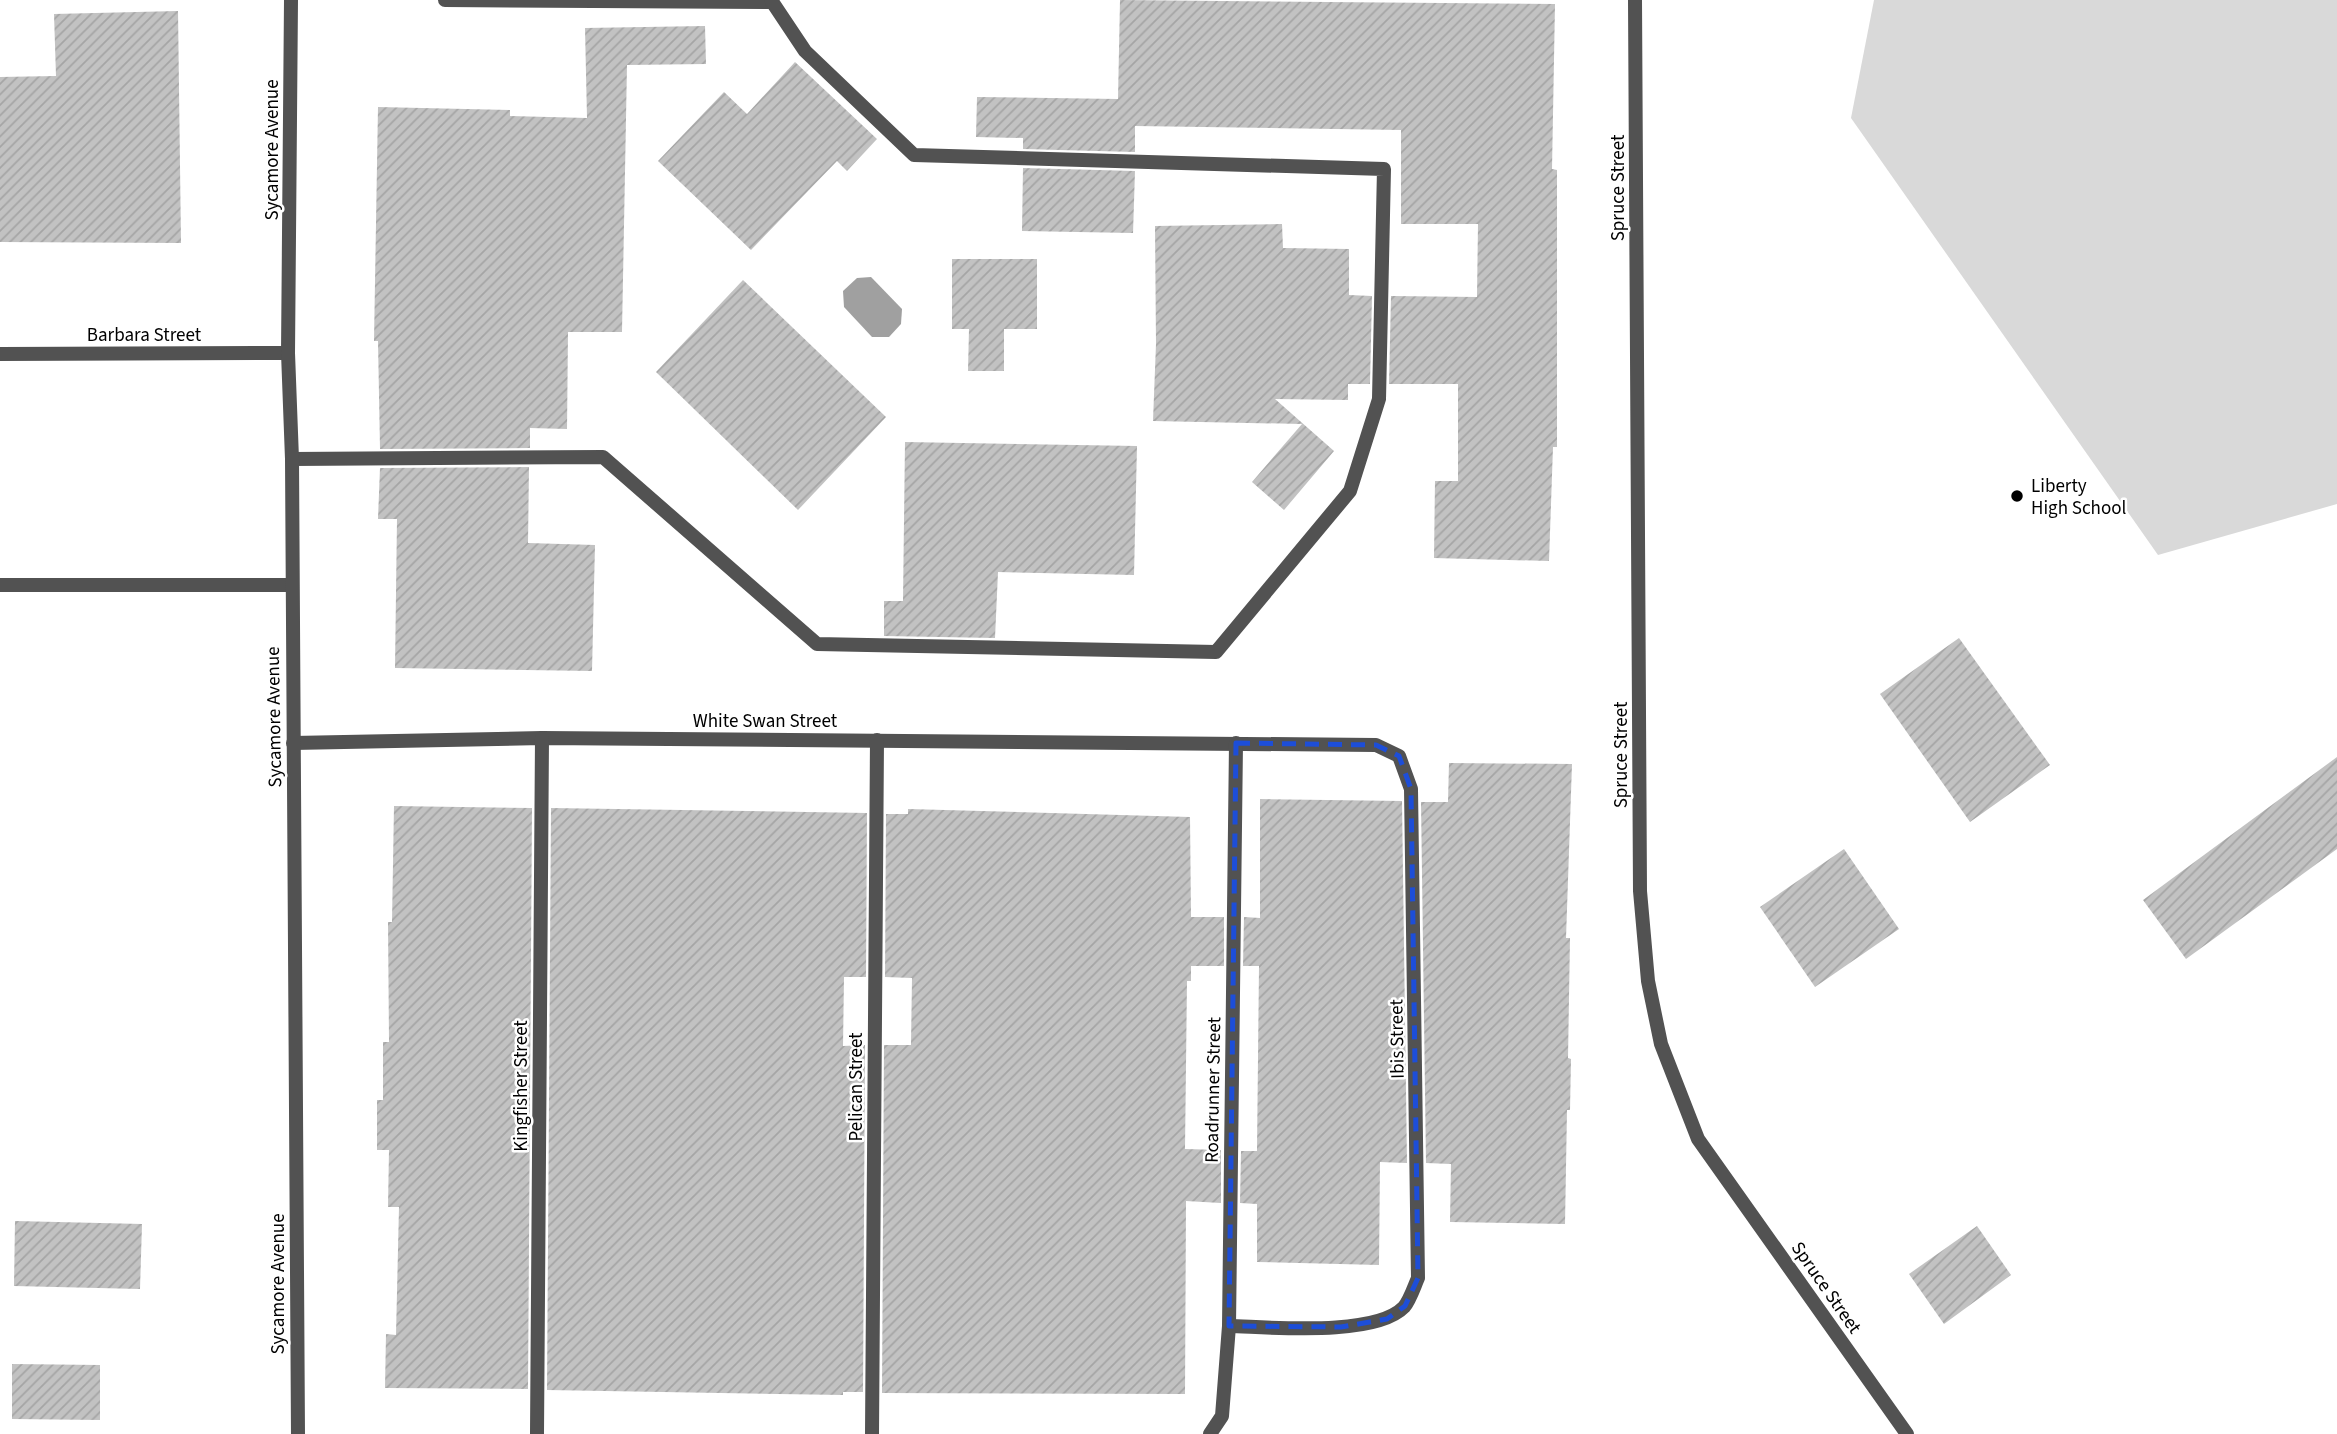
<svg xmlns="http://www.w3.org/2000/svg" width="2337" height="1434" font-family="'Source Sans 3',sans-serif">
	<defs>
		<pattern id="building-hatch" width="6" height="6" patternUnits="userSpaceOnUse" patternTransform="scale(1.75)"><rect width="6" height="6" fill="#c2c2c2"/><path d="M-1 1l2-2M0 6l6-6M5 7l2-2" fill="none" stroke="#a5a5a5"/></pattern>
	</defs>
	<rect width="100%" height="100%" fill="#fff"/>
	<path fill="#d9d9d9" d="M 1874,0 L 2337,0 L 2337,504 L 2158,555 L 1851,118 Z"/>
	<path fill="#a0a0a0" d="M 871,277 L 902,309 L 901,324 L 889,337 L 872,337 L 844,307 L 843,291 L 857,278 Z"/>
	<g fill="url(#building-hatch)">
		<path d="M 1120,0 L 1555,4 L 1552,169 L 1557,170 L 1557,447 L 1553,447 L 1549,561 L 1434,558 L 1435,481 L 1458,481 L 1458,384 L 1389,384 L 1391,296 L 1477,297 L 1478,224 L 1401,224 L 1401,130 L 1135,126 L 1135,152 L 1023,149 L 1023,138 L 976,137 L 977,97 L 1118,99 Z"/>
		<path d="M 178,11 L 181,243 L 0,242 L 0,77 L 56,76 L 54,14 Z"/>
		<path d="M 705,26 L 706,64 L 627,65 L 622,332 L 568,332 L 567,429 L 530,428 L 530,448 L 380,449 L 378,341 L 374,341 L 378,107 L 510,110 L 510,116 L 587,118 L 585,28 Z"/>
		<path d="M 795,62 L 877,139 L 847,171 L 837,161 L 751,250 L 658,161 L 724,92 L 747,114 Z"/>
		<path d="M 1023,168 L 1135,171 L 1133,233 L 1022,231 Z"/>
		<path d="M 1282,224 L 1283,248 L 1349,249 L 1349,295 L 1372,296 L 1370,384 L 1348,384 L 1348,400 L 1275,399 L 1334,451 L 1284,510 L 1252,482 L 1302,424 L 1153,421 L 1156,344 L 1155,226 Z"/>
		<path d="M 952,259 L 1037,259 L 1037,329 L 1004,329 L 1004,371 L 968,371 L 969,329 L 952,329 Z"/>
		<path d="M 743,280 L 886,417 L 798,510 L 656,372 Z"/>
		<path d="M 905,442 L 1137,446 L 1134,575 L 998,572 L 995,638 L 884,636 L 884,601 L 903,601 Z"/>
		<path d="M 529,467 L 528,543 L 595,545 L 592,671 L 395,668 L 397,519 L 378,519 L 380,468 Z"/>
		<path d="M 1959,638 L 2050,765 L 1970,822 L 1880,694 Z"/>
		<path d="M 2337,757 L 2337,849 L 2186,959 L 2143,900 Z"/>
		<path d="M 1449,763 L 1572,764 L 1566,938 L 1570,938 L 1568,1058 L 1571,1059 L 1570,1110 L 1567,1110 L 1565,1224 L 1450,1222 L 1451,1164 L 1426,1163 L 1421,802 L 1448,802 Z"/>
		<path d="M 1260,799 L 1402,801 L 1407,1163 L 1380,1162 L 1379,1265 L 1257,1262 L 1257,1204 L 1240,1203 L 1241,1151 L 1257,1151 L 1259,966 L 1243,966 L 1244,917 L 1260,918 Z"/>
		<path d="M 394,806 L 532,808 L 528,1389 L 385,1388 L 386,1334 L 396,1335 L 399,1207 L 388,1207 L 389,1150 L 377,1150 L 377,1100 L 383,1100 L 383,1042 L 389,1042 L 388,922 L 392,922 Z"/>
		<path d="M 551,808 L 867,813 L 866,977 L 844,977 L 843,1046 L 865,1045 L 863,1392 L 843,1392 L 843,1395 L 547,1390 Z"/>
		<path d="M 908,809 L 1190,817 L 1191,917 L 1224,917 L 1224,966 L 1191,966 L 1191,981 L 1187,981 L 1185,1149 L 1221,1150 L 1221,1203 L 1186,1201 L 1185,1394 L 882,1393 L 884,1045 L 911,1045 L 912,978 L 885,977 L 886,814 L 908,814 Z"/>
		<path d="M 1844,849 L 1899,929 L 1815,987 L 1760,907 Z"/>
		<path d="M 15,1221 L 142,1224 L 140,1289 L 14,1286 Z"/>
		<path d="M 1977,1226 L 2011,1275 L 1944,1324 L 1909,1274 Z"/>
		<path d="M 12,1364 L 100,1365 L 100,1420 L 12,1419 Z"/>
	</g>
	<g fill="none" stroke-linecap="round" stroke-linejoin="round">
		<g stroke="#525252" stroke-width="14">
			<path d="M 445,0 L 772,2"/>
			<path d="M 1635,0 L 1640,891 L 1648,981 L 1661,1044 L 1698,1139 L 1907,1434"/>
			<path d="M 0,354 L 288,353"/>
			<path d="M 292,459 L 603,457 L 817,644 L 1216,652 L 1350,491 L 1379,399 L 1384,169 L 914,155 L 805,51 L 771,0"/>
			<path d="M 0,585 L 290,585"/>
			<path d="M 293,743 L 542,738 L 1376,745 L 1399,756 L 1411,789 L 1418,1278 C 1414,1287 1410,1300 1404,1307 C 1375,1337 1270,1327 1229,1326"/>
			<path d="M 537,1434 L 542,738"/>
			<path d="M 872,1434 L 877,740"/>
			<path d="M 1210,1434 L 1222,1416 L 1229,1326 L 1236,743"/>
		</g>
		<path stroke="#525252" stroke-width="14" d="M 291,0 L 288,353 L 292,459 L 298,1434"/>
	</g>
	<path fill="none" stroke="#1d4ed8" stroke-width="5" stroke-dasharray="14 9" stroke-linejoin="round" d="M 1236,743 L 1376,745 L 1399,756 L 1411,789 L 1418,1278 L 1405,1306 L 1387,1319 L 1341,1327 L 1229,1326 Z"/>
	<circle fill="#000" stroke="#fff" stroke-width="2.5" cx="2017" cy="496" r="7"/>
	<g text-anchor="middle" stroke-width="5" stroke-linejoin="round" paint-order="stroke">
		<g font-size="19" fill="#000" stroke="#fff">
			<text transform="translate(271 150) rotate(-90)" y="7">Sycamore Avenue</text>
			<text transform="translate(1617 188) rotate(-90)" y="7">Spruce Street</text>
			<text x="144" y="341">Barbara Street</text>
			<text transform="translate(273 717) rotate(-91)" y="7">Sycamore Avenue</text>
			<text x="765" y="727">White Swan Street</text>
			<text transform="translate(1620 755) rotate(-90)" y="7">Spruce Street</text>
			<text transform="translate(1396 1039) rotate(-91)" y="7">Ibis Street</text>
			<text transform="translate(520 1086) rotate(-90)" y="7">Kingfisher Street</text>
			<text transform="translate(855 1087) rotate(-90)" y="7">Pelican Street</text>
			<text transform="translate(1212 1090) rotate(-89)" y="7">Roadrunner Street</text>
			<text transform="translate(277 1284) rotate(-90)" y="7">Sycamore Avenue</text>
			<text transform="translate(1827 1287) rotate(55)" y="7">Spruce Street</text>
		</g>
		<g font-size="19" fill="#000" stroke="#fff" text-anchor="start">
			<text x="2031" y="492">Liberty<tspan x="2031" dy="22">High School</tspan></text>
		</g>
	</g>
</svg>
